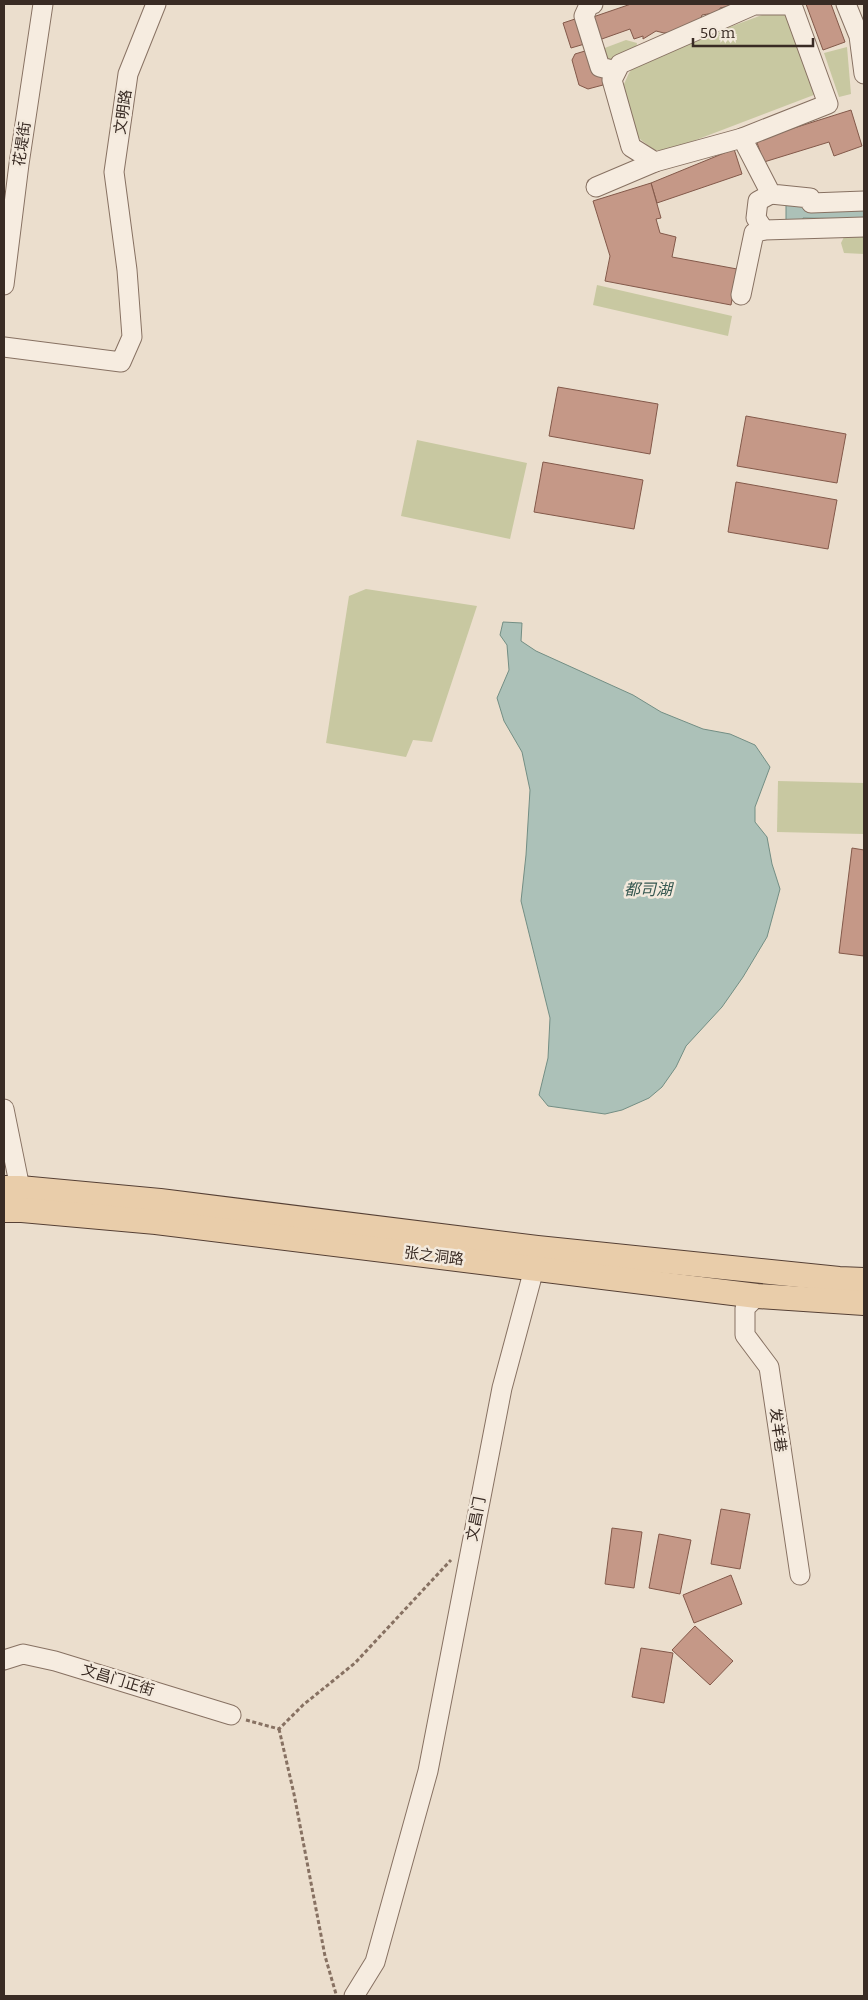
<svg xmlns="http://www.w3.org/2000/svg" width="868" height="2000" font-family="Bitter,'Noto Sans SC',serif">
	<rect width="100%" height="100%" fill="#ebdecd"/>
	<g fill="#c8c8a1">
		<path d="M 786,6 L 819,93 L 667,151 L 654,150 L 636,136 L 623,99 L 624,84 L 629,73 L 635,65 L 649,57 Z"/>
		<path d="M 626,40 L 637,43 L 636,48 L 628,55 L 606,62 L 602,49 Z"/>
		<path d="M 847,47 L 851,94 L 839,97 L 824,53 Z"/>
		<path d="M 864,230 L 864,254 L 844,253 L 841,243 L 846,233 Z"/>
		<path d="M 597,285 L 732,316 L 728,336 L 593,305 Z"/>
		<path d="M 417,440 L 527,463 L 510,539 L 401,516 Z"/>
		<path d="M 366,589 L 477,606 L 432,742 L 413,740 L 406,757 L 326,743 L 349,596 Z"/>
		<path d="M 778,781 L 864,783 L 864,834 L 777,832 Z"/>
	</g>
	<g fill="#acc1b8" stroke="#738e84">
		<path d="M 786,203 L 803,203 L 804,210 L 864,210 L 864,219 L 803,218 L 803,225 L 786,225 Z"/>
		<path d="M 503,622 L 522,623 L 521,641 L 536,651 L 633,695 L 661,712 L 703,729 L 730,734 L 755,745 L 770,767 L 755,807 L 755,822 L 767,837 L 772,864 L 780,889 L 767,937 L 743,977 L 722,1007 L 686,1046 L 676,1067 L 662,1087 L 649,1098 L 622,1110 L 605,1114 L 548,1106 L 539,1095 L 548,1058 L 550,1018 L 521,901 L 526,855 L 530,790 L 522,752 L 504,721 L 497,698 L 509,670 L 507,645 L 500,635 Z"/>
	</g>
	<g fill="#c59887" stroke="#83594a">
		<path d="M 631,4 L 729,4 L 730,6 L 720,8 L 720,12 L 702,15 L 701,18 L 675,32 L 664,33 L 656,31 L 643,39 L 643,36 L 634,39 L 630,29 L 599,40 L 593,17 Z"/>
		<path d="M 806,4 L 831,4 L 845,42 L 823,50 Z"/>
		<path d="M 578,18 L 588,43 L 571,48 L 563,23 Z"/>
		<path d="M 585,51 L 591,55 L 604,81 L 603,85 L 588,89 L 579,85 L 572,60 L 575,54 Z"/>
		<path d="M 851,110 L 862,146 L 834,156 L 829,142 L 764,162 L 756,140 Z"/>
		<path d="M 734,149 L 742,174 L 657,203 L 651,183 Z"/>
		<path d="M 651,183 L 661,218 L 656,219 L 660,233 L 676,237 L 672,257 L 737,269 L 731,305 L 605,281 L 610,256 L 593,201 Z"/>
		<path d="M 558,387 L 658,404 L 650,454 L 549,436 Z"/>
		<path d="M 746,416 L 846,434 L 837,483 L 737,466 Z"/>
		<path d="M 543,462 L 643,480 L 634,529 L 534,512 Z"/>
		<path d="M 736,482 L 837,500 L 828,549 L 728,532 Z"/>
		<path d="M 852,848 L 864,850 L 864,956 L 839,953 Z"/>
		<path d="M 721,1509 L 750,1514 L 740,1569 L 711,1564 Z"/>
		<path d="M 612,1528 L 642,1532 L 634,1588 L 605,1584 Z"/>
		<path d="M 659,1534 L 691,1540 L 680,1594 L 649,1588 Z"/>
		<path d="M 731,1575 L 742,1604 L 694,1623 L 683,1595 Z"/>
		<path d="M 695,1626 L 733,1661 L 710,1685 L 672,1650 Z"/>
		<path d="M 641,1648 L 673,1653 L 664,1703 L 632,1697 Z"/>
	</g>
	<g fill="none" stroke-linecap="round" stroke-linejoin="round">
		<g stroke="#877162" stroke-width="21">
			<g id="minor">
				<path d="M 593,4 L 589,5 L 584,16 L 600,67 L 616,71"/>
				<path d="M 846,4 L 859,36 L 864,74"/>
				<path d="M 754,5 L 792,5 L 828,104 L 742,138 L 655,162 L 631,147 L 612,80 L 620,64 Z"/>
				<path d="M 742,138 L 771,194 L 810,198 L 811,203 L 864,201"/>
				<path d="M 596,187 L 655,162"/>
				<path d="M 771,194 L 758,201 L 756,218 L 764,230 L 864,227"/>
				<path d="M 4,285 L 19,164 L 43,4"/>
				<path d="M 741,295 L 754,233 L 764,230"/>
				<path d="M 4,347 L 121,362 L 132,337 L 127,270 L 114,172 L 128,74 L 156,4"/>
				<path d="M 4,1109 L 20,1188"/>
				<path d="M 757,1296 L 745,1308 L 745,1335 L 769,1367 L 800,1575"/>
				<path d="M 4,1660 L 23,1654 L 55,1661 L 231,1715"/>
				<path d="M 354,1996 L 375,1962 L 428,1771 L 502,1388 L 534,1269"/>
			</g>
		</g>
		<g stroke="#564035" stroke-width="26">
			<g id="major">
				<path d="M 4,1188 L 20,1188 L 160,1201 L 537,1248 L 839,1279 L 864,1280"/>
				<path d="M 4,1210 L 22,1210 L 156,1222 L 757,1296 L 864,1303"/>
			</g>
		</g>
		<g stroke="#877162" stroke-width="3" stroke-dasharray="4 2.5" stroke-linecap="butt">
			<path d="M 246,1720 L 279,1729 L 303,1705 L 355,1663 L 451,1560"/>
			<path d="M 279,1729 L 294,1794 L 325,1956 L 336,1994"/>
		</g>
		<use href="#minor" stroke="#f6ece0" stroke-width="19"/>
		<use href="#major" stroke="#e9cdaa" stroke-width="24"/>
	</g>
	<g text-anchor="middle" stroke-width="5" stroke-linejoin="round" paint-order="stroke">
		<g font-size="15" fill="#392b24" stroke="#f3e9dc">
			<text transform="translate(123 112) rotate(-82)" y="5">文明路</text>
			<text transform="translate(22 144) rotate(-82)" y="5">花堤街</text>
			<text transform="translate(434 1256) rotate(7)" y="5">张之洞路</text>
			<text transform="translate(778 1430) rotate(82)" y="5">发羊巷</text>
			<text transform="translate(476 1519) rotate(-79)" y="5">文昌门</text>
			<text transform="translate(118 1680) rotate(17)" y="5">文昌门正街</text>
		</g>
		<g font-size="16" font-style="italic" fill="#355750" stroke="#f3e9dc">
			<text x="648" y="895">都司湖</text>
		</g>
	</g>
	<rect width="868" height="2000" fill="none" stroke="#392b24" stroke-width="10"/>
	<path d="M693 38v8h120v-8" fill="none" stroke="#392b24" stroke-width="2.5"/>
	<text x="700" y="38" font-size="15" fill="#392b24" stroke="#f3e9dc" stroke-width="4" paint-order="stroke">50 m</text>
</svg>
